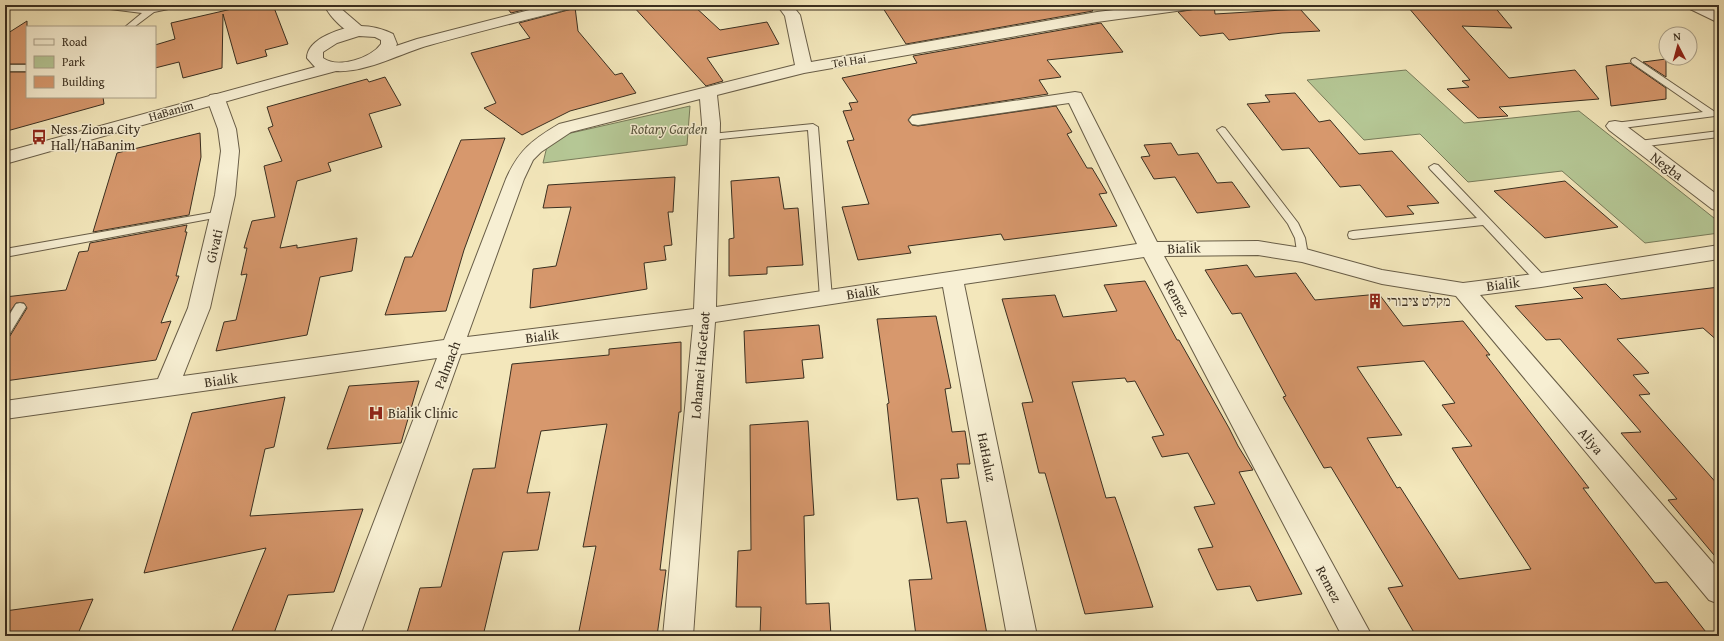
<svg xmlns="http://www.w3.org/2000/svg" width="1724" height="641" font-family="'Gentium Book Plus','Frank Ruhl Libre',serif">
	<rect width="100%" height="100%" fill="#f3e7bb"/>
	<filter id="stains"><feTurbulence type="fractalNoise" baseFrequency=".005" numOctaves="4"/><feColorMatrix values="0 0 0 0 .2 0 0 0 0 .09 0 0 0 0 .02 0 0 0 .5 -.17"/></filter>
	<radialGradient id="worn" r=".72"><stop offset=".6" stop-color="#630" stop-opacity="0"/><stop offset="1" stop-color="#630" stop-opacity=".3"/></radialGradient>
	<g fill="#b5c795" stroke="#787b5a">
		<path d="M 1406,70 L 1464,123 L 1579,111 L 1719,222 L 1719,233 L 1645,243 L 1562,171 L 1468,182 L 1420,134 L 1364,140 L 1307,80 Z"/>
		<path d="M 690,106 L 687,145 L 543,163 L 549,138 Z"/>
	</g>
	<g fill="#d7986d" stroke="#3a2f20" fill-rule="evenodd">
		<path d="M 249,5 L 273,5 L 288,44 L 265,50 L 267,56 L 237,64 L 223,14 L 222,68 L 183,78 L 179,62 L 155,68 L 155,45 L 175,39 L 171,23 Z"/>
		<path d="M 505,5 L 543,5 L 511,13 Z"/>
		<path d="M 632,5 L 693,5 L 720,30 L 767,22 L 779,44 L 707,58 L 723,81 L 706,86 Z"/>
		<path d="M 881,5 L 1088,5 L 1093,11 L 906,44 Z"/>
		<path d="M 1199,5 L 1214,5 L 1215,14 L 1300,9 L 1320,31 L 1282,33 L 1229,40 L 1223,33 L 1200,36 L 1178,12 L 1196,9 Z"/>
		<path d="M 1458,5 L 1493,5 L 1512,28 L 1462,26 L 1509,78 L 1575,70 L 1599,99 L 1499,107 L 1508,116 L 1478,118 L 1447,89 L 1469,87 L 1462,81 L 1470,80 L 1408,7 L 1459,6 Z"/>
		<path d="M 575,7 L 578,31 L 615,75 L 622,73 L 636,93 L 570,111 L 522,135 L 484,108 L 496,103 L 471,53 L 530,38 L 519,23 L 572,9 Z"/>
		<path d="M 27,21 L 27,64 L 5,64 L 5,35 Z"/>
		<path d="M 1101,23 L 1123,52 L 1047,60 L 1061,77 L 1039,80 L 1048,94 L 912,115 L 908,120 L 912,125 L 918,126 L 1056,106 L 1072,132 L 1067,134 L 1087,168 L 1092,168 L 1107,193 L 1099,194 L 1117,226 L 1004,240 L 1001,234 L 908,246 L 911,253 L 858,260 L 842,207 L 869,204 L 847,141 L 854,140 L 843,111 L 852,110 L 849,103 L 858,102 L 842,78 L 917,63 L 913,56 Z"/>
		<path d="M 1666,59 L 1666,77 L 1643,62 Z"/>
		<path d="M 1630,63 L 1666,88 L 1666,99 L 1611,106 L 1606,66 Z"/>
		<path d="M 5,72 L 27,72 L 27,97 L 103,97 L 104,104 L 7,131 L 5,107 Z"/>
		<path d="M 385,77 L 401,105 L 369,114 L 382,147 L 328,163 L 331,171 L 297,181 L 280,248 L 297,245 L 297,248 L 357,238 L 352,271 L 320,277 L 307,335 L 216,351 L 224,322 L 236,320 L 247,274 L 241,275 L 247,248 L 244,248 L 252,221 L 275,217 L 264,166 L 282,161 L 268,128 L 273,126 L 267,107 L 367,79 L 369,82 Z"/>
		<path d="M 1295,93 L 1319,122 L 1330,120 L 1359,154 L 1392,151 L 1439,203 L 1407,206 L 1414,214 L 1386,217 L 1360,185 L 1340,187 L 1309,148 L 1282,150 L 1247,104 L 1270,102 L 1265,95 Z"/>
		<path d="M 200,133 L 201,157 L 189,215 L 93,232 L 117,153 Z"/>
		<path d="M 505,138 L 464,250 L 446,311 L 385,315 L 405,257 L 412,257 L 461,140 Z"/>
		<path d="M 1171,143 L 1178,155 L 1198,153 L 1217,183 L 1232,182 L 1250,207 L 1197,213 L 1175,177 L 1154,179 L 1141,157 L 1150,156 L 1144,145 Z"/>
		<path d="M 675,177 L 673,212 L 668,212 L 672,245 L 664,246 L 666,260 L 644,263 L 647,289 L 530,308 L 533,269 L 556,266 L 571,207 L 543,208 L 548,185 Z"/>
		<path d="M 779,177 L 784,209 L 798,208 L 803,265 L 767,267 L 767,274 L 729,276 L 729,239 L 734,238 L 731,181 Z"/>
		<path d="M 1565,181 L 1618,227 L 1545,238 L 1494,191 Z"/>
		<path d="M 187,225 L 185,232 L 187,232 L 176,276 L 179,276 L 161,323 L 171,321 L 156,360 L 5,381 L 5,337 L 10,336 L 27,308 L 24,303 L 16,303 L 5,319 L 5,297 L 66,290 L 79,252 L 88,251 L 90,243 Z"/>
		<path d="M 1247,265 L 1255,277 L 1296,273 L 1315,300 L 1379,294 L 1403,326 L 1463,321 L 1490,355 L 1486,355 L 1589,488 L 1583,488 L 1655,583 L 1667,582 L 1709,636 L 1416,636 L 1388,588 L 1403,586 L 1331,467 L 1324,468 L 1283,397 L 1286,396 L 1241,313 L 1232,314 L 1205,270 ZM 1424,361 L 1455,403 L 1442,405 L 1472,446 L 1452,448 L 1531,569 L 1459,579 L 1400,487 L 1397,488 L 1367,438 L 1402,435 L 1357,367 Z"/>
		<path d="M 1145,281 L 1177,340 L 1179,340 L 1229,428 L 1238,446 L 1253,470 L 1239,472 L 1302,594 L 1257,601 L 1250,586 L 1217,590 L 1198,549 L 1213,547 L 1194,507 L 1215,504 L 1188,453 L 1162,457 L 1152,437 L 1164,435 L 1135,381 L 1127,382 L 1125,378 L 1072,382 L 1106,498 L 1115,497 L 1153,607 L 1085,614 L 1045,473 L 1039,473 L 1022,403 L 1033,402 L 1002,299 L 1055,295 L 1063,317 L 1117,311 L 1104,285 Z"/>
		<path d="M 1606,284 L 1621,299 L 1719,287 L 1719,342 L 1703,328 L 1617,339 L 1649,373 L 1633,375 L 1650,394 L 1639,395 L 1719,486 L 1719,561 L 1668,500 L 1677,499 L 1621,433 L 1641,432 L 1560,339 L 1546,340 L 1515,306 L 1583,298 L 1573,288 Z"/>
		<path d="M 936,316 L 951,388 L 945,389 L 952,432 L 965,431 L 970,464 L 957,464 L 959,478 L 941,479 L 947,523 L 966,521 L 987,634 L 916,636 L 909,580 L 932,579 L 918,498 L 897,500 L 887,404 L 889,403 L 877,319 Z"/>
		<path d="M 819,325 L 823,358 L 802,360 L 804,378 L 746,383 L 744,331 Z"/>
		<path d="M 681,342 L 681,412 L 679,412 L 660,570 L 666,570 L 657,636 L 578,636 L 596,546 L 583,547 L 607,424 L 541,431 L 527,493 L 550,492 L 538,550 L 503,552 L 483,636 L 406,636 L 420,588 L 441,587 L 473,469 L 495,468 L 512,364 L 609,355 L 609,349 Z"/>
		<path d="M 419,381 L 401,443 L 327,449 L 349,386 Z"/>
		<path d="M 285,397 L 274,447 L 265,449 L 250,516 L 363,509 L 334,592 L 288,595 L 273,636 L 230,636 L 266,548 L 144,573 L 192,413 Z"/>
		<path d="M 808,421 L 814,515 L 804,516 L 806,604 L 829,603 L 831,636 L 760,636 L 761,607 L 736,607 L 738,551 L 751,550 L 750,425 Z"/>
		<path d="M 93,599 L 77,636 L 5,636 L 5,611 Z"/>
	</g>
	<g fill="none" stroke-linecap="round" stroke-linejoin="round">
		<g stroke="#685d47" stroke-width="2">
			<g id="service">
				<path d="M 90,5 L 111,5 L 136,9 L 165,5 L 182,5 L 178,7 L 154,12 L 134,27 L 125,27 L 142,13 L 94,7 Z"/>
				<path d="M 1635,58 L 1715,112 L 1717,114 L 1715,116 L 1615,129 L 1612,128 L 1610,126 L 1612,124 L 1615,123 L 1703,112 L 1632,63 L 1631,61 L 1632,59 Z"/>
				<rect x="5" y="65" width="22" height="6"/>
				<path d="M 813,124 L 818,127 L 832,298 L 830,301 L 822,301 L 820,298 L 808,130 L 711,140 L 706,137 L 711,134 Z"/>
				<path d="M 1222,127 L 1225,128 L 1298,223 L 1305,238 L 1308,255 L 1306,258 L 1298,258 L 1295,238 L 1288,224 L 1217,130 Z"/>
				<path d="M 1719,131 L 1719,137 L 1639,147 L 1634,144 L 1639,141 Z"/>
				<path d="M 1434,164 L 1438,165 L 1545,277 L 1547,280 L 1545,283 L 1537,283 L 1483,225 L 1353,239 L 1349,238 L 1348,235 L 1349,232 L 1353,231 L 1477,218 L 1430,169 L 1429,167 Z"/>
				<path d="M 221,211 L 225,212 L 226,214 L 225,216 L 5,257 L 5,249 Z"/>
				<path d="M 20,303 L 24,304 L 26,307 L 9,335 L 5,336 L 5,322 L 16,304 Z"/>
			</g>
		</g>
		<g stroke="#685d47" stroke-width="2">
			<g id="minor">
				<path d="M 777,5 L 792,5 L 800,15 L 811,62 L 1097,12 L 1156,5 L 1198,5 L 1196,8 L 1191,9 L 1097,22 L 804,73 L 717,95 L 720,123 L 716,307 L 1137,244 L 1069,103 L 918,125 L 912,124 L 909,120 L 912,116 L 918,115 L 1075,92 L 1081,93 L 1083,97 L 1157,242 L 1258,241 L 1302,248 L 1382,270 L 1463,283 L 1541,273 L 1719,245 L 1719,259 L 1541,287 L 1480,295 L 1719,570 L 1719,604 L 1709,600 L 1456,296 L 1382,284 L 1302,262 L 1258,255 L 1164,256 L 1372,636 L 1342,636 L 1144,257 L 964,284 L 1037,636 L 1007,636 L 943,287 L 715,322 L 693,636 L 663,636 L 693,325 L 461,354 L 360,636 L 330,636 L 437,358 L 5,419 L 5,401 L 158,379 L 188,308 L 215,195 L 221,151 L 218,129 L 207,99 L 210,95 L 216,94 L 222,95 L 225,99 L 236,129 L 239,151 L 235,195 L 210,308 L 183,376 L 444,340 L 506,179 C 519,150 532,140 559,124 L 795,65 L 785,16 ZM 700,99 L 702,123 L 694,309 L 467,337 L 524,179 L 533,160 L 541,152 L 571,132 Z"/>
				<path d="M 1686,5 L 1705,5 L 1719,12 L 1719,23 L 1688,8 Z"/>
				<path d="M 334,6 L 339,7 L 367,31 L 364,34 C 350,38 334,21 327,10 L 329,7 Z"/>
				<path d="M 1615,121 L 1621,122 L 1719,196 L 1719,211 L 1712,209 L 1609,130 L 1606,126 L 1609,122 Z"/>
			</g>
		</g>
		<g stroke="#685d47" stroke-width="2">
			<path id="tertiary" d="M 549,5 L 574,5 L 572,8 C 525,20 477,32 430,45 C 401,53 366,73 336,71 L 284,85 L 5,164 L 5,152 L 315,67 L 307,58 C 307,38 343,27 360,26 C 372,26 383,29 393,34 L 397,44 L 396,46 L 417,39 ZM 359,36 L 375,37 L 381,40 L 381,44 C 371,58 338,69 323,58 L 323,52 L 337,43 Z"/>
		</g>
		<use href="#service" fill="#f7efd3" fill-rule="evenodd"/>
		<use href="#minor" fill="#f7efd3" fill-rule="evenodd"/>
		<use href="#tertiary" fill="#f7efd3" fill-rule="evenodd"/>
	</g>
	<defs>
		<g id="bus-bare" transform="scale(1.2)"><path d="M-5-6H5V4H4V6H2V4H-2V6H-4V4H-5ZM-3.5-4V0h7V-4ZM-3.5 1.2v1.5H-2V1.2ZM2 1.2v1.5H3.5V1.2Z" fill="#8f2418" stroke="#f7efd3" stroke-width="2.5" paint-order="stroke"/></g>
		<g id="building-bare" transform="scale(1.2)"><path d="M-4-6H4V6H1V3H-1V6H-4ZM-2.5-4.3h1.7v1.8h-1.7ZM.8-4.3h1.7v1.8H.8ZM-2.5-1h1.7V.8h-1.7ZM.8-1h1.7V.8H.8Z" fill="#8f2418" stroke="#f7efd3" stroke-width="2.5" paint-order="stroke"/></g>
		<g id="hospital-bare" transform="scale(1.2)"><path d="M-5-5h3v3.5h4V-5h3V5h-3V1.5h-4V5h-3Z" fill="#8f2418" stroke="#f7efd3" stroke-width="2.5" paint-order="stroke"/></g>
	</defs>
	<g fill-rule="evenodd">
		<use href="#bus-bare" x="39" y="137"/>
		<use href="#building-bare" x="1375" y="301"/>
		<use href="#hospital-bare" x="376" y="413"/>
	</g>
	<g text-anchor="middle" stroke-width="3" stroke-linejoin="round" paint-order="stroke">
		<g font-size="12" fill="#3a2f20" stroke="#f7efd3">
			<text transform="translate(849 61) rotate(-9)" y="4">Tel Hai</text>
			<text transform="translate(171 111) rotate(-16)" y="4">HaBanim</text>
		</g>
		<g font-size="14" fill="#3a2f20" stroke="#f7efd3" text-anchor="start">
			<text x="51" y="134">Ness Ziona City<tspan x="51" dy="16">Hall/HaBanim</tspan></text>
			<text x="1387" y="306">מקלט ציבורי</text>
			<text x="388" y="418">Bialik Clinic</text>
		</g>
		<g font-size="14" font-style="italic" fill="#59553d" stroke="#f7efd3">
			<text x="669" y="134">Rotary Garden</text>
		</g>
		<g font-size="14" fill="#3a2f20" stroke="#f7efd3">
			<text transform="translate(1667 166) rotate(37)" y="5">Negba</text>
			<text transform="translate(214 246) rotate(-77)" y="5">Givati</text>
			<text transform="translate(1184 248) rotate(-2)" y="5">Bialik</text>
			<text transform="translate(1503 284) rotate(-7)" y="5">Bialik</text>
			<text transform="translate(863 292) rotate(-9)" y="5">Bialik</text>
			<text transform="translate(1177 298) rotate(62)" y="5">Remez</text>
			<text transform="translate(542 336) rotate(-7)" y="5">Bialik</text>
			<text transform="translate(447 365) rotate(-69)" y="5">Palmach</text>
			<text transform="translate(700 365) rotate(-85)" y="5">Lohamei HaGetaot</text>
			<text transform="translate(221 380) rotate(-8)" y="5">Bialik</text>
			<text transform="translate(1591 441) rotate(50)" y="5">Aliya</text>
			<text transform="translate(987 457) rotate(79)" y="5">HaHaluz</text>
			<text transform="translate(1329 584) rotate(62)" y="5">Remez</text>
		</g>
	</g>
	<rect width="1724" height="641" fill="none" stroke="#f3e7bb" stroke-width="20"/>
	<rect x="6" y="6" width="1712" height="629" fill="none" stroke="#3a2f20" stroke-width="2"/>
	<rect x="10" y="10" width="1704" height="621" fill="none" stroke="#3a2f20"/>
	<rect x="26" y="26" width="130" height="72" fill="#f7efd3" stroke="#aba28b"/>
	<rect x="34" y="39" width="20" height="6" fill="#f7efd3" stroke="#aba28b"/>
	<text x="62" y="46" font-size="12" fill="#3a2f20">Road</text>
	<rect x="34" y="56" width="20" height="12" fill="#b5c795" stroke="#aba28b"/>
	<text x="62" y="66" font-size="12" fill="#3a2f20">Park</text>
	<rect x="34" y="76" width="20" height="12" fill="#d7986d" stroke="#aba28b"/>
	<text x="62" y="86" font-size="12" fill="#3a2f20">Building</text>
	<g transform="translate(1678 46) rotate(354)"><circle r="19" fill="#f7efd3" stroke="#aba28b"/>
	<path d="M0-3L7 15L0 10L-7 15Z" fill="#8f2418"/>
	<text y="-6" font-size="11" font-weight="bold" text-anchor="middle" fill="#3a2f20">N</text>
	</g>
	<rect width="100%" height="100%" filter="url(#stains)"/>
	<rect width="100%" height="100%" fill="url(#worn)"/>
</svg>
